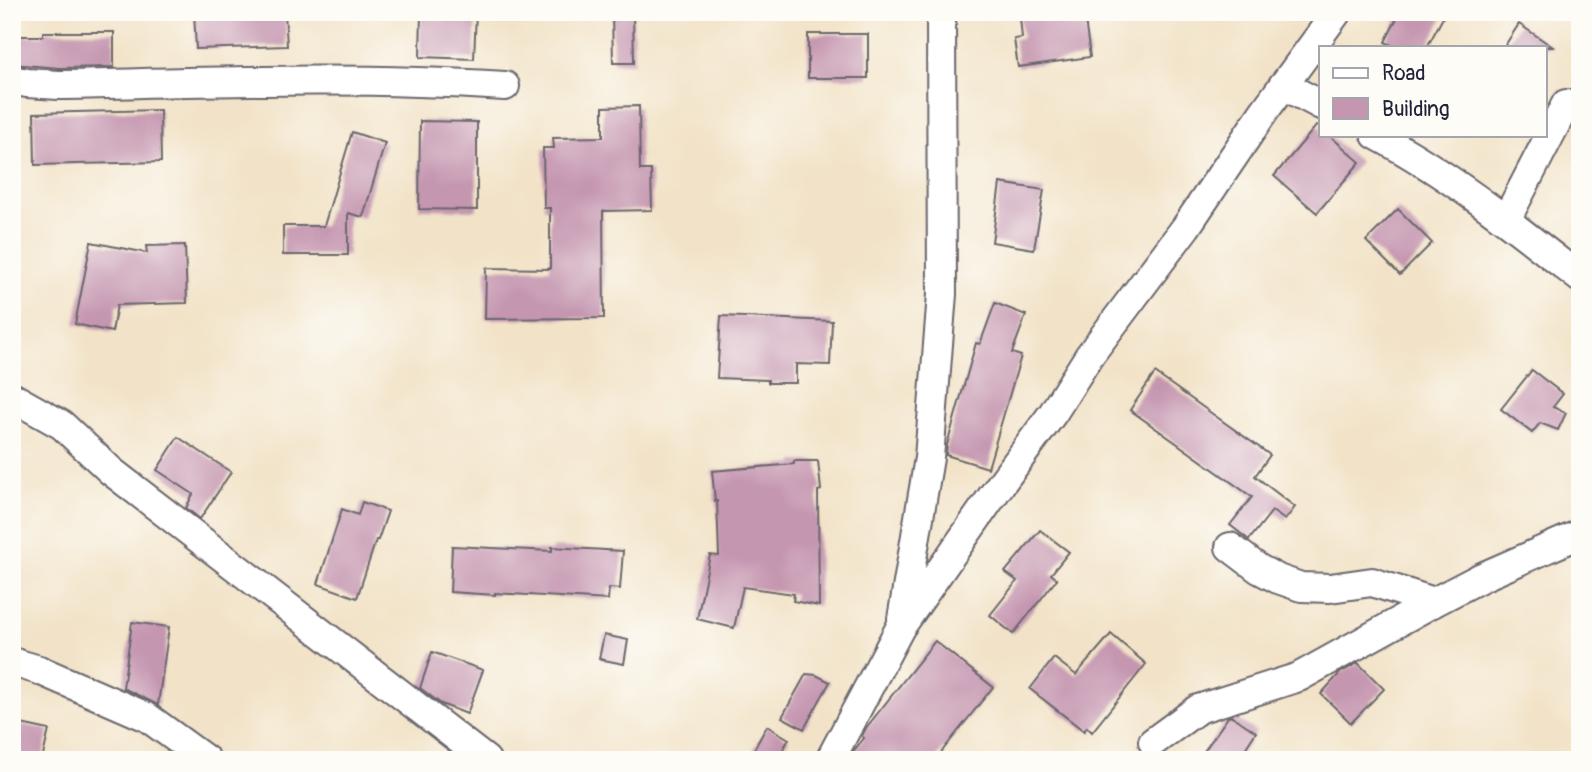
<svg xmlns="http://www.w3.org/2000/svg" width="1592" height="772" font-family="Pangolin,sans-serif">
	<rect width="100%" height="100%" fill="#fdfcf7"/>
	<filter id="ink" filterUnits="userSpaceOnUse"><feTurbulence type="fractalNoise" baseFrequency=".0143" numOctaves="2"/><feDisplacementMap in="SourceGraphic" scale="14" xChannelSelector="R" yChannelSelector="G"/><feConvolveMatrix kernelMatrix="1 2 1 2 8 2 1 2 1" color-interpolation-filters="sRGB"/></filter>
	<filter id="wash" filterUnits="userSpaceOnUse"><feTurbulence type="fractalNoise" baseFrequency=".00686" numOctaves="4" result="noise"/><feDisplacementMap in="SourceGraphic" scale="28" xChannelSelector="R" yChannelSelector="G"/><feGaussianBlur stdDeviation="1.57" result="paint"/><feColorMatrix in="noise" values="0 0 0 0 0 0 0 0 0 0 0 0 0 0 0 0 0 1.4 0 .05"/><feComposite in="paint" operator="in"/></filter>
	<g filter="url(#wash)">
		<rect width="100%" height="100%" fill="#f2e3c8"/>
		<g id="blocks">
			<g fill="#c596b0">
				<path d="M 194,12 L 285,12 L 287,46 L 196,49 Z"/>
				<path d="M 421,12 L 476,12 L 474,59 L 420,57 Z"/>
				<path d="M 612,12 L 633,12 L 634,63 L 613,63 Z"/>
				<path d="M 1060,12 L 1084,12 L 1090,57 L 1018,67 L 1014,39 L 1022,38 L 1020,18 Z"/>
				<path d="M 1400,12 L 1446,12 L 1427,47 L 1395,47 L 1385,42 Z"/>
				<path d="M 1519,24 L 1553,47 L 1504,47 Z"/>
				<path d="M 43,32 L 114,32 L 114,67 L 59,68 L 12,64 L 12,36 L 43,36 Z"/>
				<rect x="808" y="34" width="60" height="44"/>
				<path d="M 639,106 L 640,170 L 651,170 L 652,210 L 603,211 L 604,318 L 485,319 L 486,268 L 550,269 L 550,208 L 544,208 L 543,148 L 554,148 L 553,138 L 603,137 L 603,107 Z"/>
				<path d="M 160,110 L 161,162 L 35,165 L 34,113 Z"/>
				<path d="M 420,121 L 477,122 L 477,210 L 419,209 Z"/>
				<path d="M 1317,125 L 1321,128 L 1321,135 L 1329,135 L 1360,162 L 1317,213 L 1274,176 Z"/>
				<path d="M 352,132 L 385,143 L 363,217 L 348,213 L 348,255 L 283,255 L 283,226 L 324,226 Z"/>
				<path d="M 1000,183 L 1044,190 L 1034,249 L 992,242 Z"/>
				<path d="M 1398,209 L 1432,243 L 1400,275 L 1366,241 Z"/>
				<path d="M 91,242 L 147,253 L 146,246 L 185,245 L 187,303 L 117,305 L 112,332 L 75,324 Z"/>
				<path d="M 995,303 L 1026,315 L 1012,353 L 1021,356 L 988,468 L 946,455 L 947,445 L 976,343 L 980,344 Z"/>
				<path d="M 721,316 L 832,321 L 830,365 L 796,364 L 796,383 L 768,383 L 768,380 L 717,378 Z"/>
				<path d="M 1532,370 L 1563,394 L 1553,407 L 1566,413 L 1558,430 L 1540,423 L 1532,433 L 1501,409 Z"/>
				<path d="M 1155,373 L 1270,455 L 1255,476 L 1295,507 L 1285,520 L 1272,511 L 1249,540 L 1230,525 L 1252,497 L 1130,410 Z"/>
				<path d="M 178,437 L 231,472 L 200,519 L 186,508 L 193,494 L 157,470 Z"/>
				<path d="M 794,461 L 818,461 L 821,490 L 818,491 L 819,606 L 793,601 L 794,594 L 743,587 L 734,628 L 697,619 L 710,555 L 719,556 L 717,501 L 715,501 L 712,471 L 794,464 Z"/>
				<path d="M 362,502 L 388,511 L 378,540 L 376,540 L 357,598 L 318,584 L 342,509 L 358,515 Z"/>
				<path d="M 1040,530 L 1069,552 L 1051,574 L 1057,579 L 1013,634 L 990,615 L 1017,581 L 1005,572 Z"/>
				<path d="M 452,546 L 552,551 L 552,547 L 623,551 L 620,589 L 609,588 L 608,600 L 495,593 L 495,595 L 450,592 Z"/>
				<path d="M 132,622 L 169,627 L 158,705 L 123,688 Z"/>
				<path d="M 1111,634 L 1146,664 L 1092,732 L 1087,727 L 1084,731 L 1030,689 L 1054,658 L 1076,675 Z"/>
				<path d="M 604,635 L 628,640 L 624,664 L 599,659 Z"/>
				<path d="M 935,641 L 993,687 L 935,760 L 849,760 L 855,749 L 864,738 L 862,736 L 866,728 Z"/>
				<path d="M 432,652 L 483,670 L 467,714 L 441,704 L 420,688 Z"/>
				<path d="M 1358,663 L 1384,689 L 1351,723 L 1321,694 L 1340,673 Z"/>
				<path d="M 806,674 L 816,675 L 830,682 L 804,729 L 782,717 Z"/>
				<path d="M 1232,716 L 1256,732 L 1238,760 L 1198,760 L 1228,717 Z"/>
				<path d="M 12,722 L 49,730 L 42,760 L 12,760 Z"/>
				<path d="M 767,726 L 789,739 L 777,760 L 748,760 Z"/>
			</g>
		</g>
	</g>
	<g filter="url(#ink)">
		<use href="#blocks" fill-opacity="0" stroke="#6b666c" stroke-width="2"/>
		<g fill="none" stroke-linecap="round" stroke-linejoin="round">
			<g stroke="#6b666c" stroke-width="32">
				<g id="minor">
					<path d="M 12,80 L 27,83 L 59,85 C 208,82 357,76 505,86"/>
					<path d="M 1283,85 L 1321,105"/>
					<path d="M 1376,135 C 1449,174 1515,227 1580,278"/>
					<path d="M 1506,220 L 1566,104"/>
					<path d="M 12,397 L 62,425 L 111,471 L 486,760"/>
					<path d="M 1230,547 L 1259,569 L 1278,579 L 1301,587 L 1330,588 L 1372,582 L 1434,602 L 1482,577 L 1580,534"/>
					<path d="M 902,619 L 929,458 L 942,294 L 941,12"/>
					<path d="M 12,662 L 39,670 L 147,717 L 206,760"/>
					<path d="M 1153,742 L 1198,709 L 1299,677 L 1434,602"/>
					<path d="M 830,760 L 900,628 L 1003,481 L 1053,413 L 1089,356 L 1186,227 L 1263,113 L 1337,12"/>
				</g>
			</g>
			<use href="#minor" stroke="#fff" stroke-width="28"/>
		</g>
	</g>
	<rect width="1592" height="772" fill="none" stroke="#fdfcf7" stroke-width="42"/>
	<rect x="1319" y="46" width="228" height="91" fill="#fdfcf7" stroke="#a5a5ac" stroke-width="2"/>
	<rect x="1333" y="68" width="35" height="10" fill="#ffffff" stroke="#a5a5ac" stroke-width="2"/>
	<text x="1382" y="80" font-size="21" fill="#22223b">Road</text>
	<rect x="1333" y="98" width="35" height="21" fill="#c596b0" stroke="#a5a5ac" stroke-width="2"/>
	<text x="1382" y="116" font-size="21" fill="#22223b">Building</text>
</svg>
